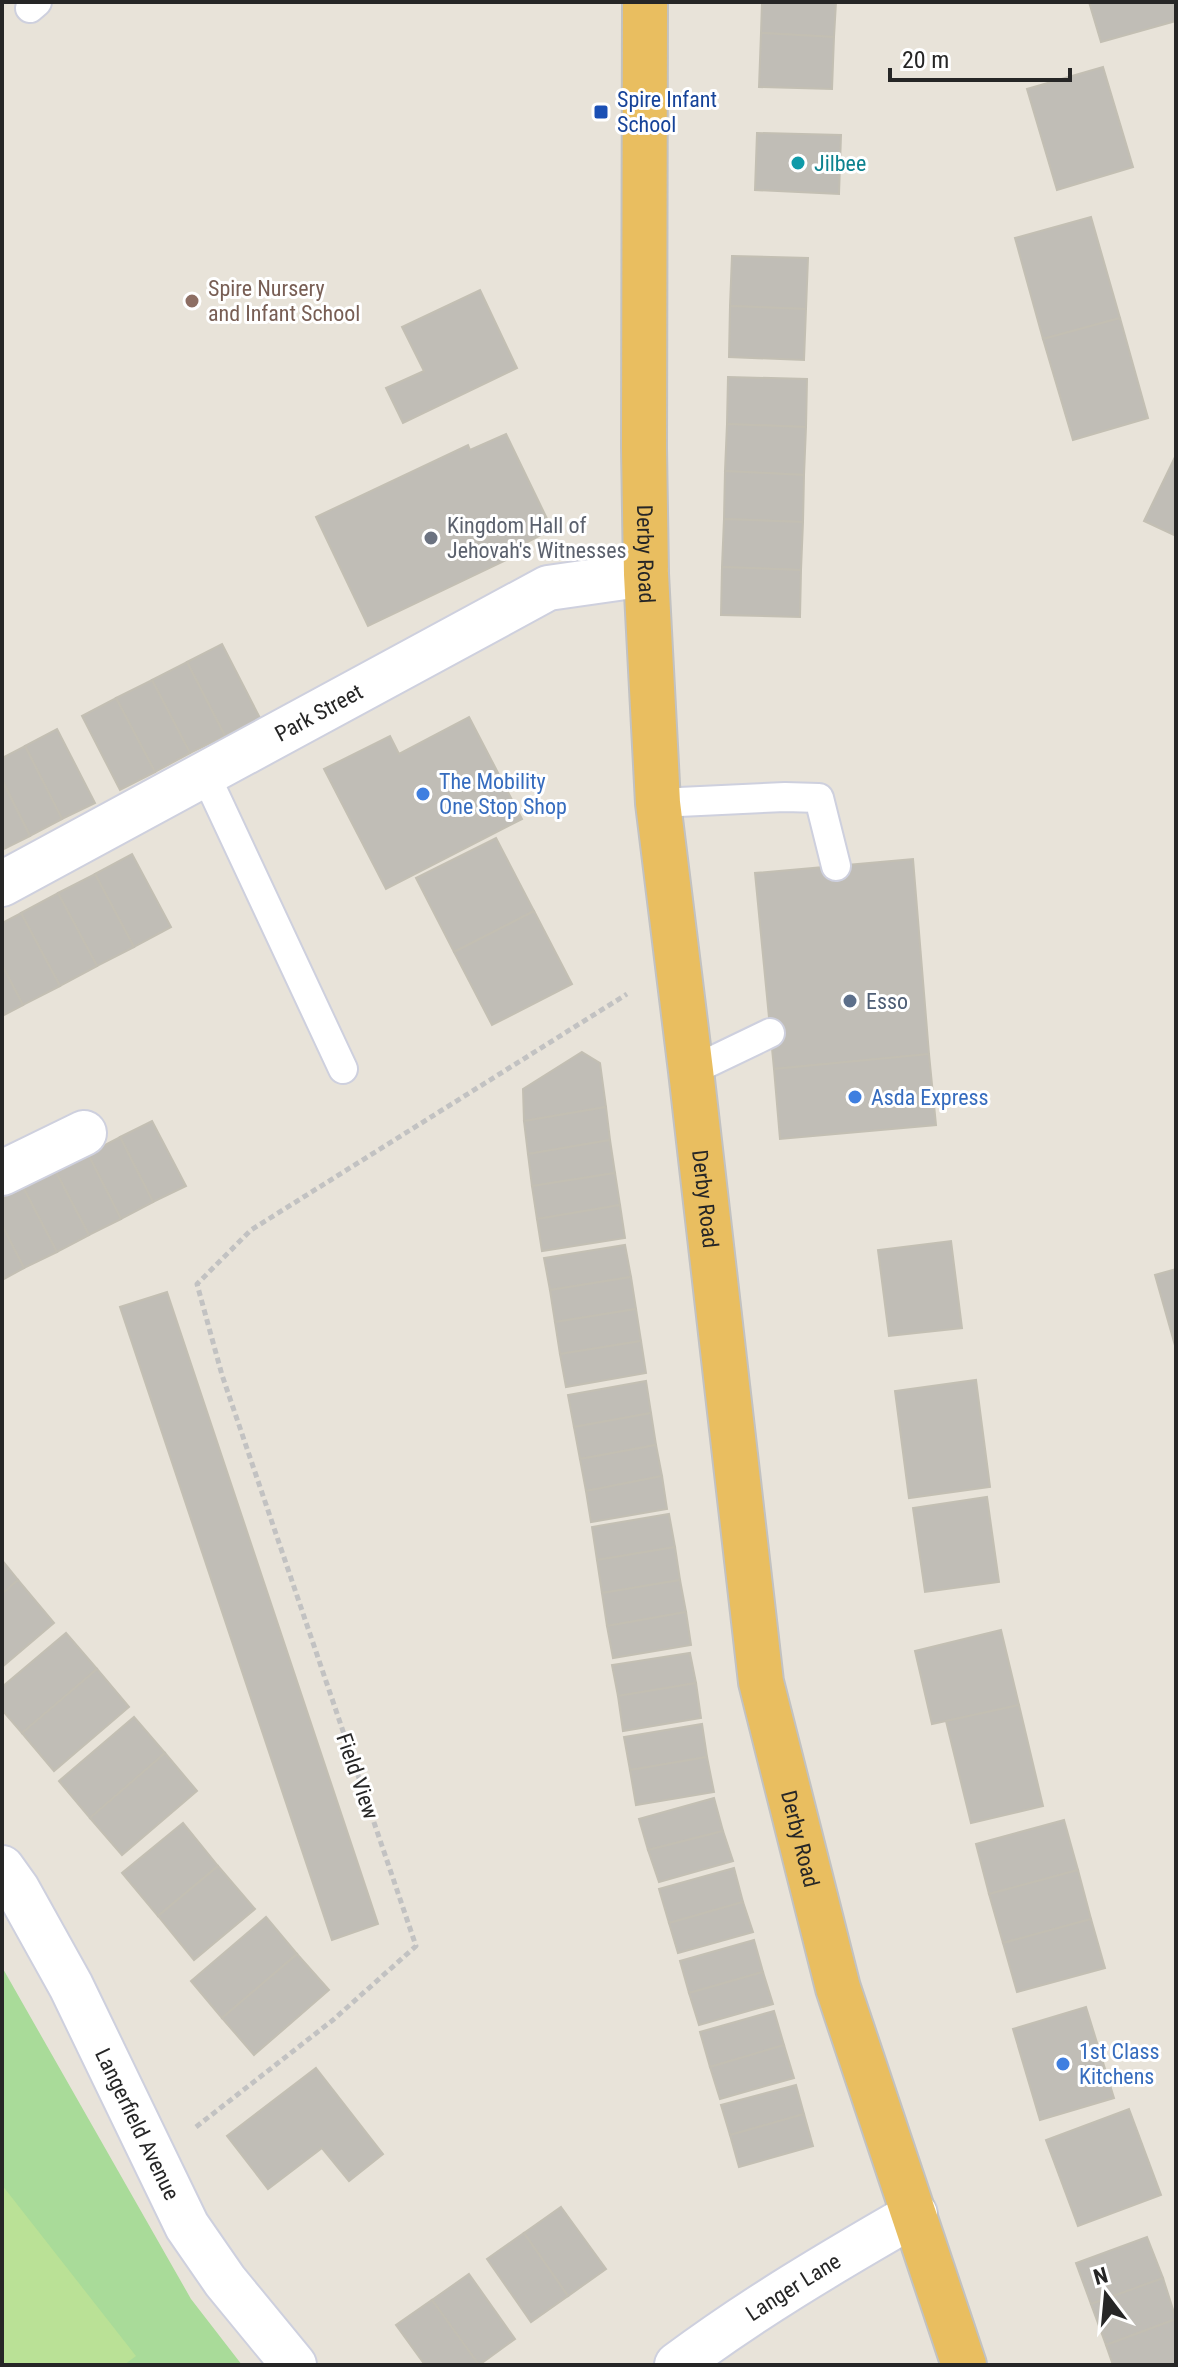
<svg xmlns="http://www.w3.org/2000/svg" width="1178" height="2367" font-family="'Roboto Condensed',sans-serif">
	<rect width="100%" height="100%" fill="#e8e3d9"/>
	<path fill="#a9db99" d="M 2,1967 L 191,2299 L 242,2365 L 2,2365 Z"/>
	<path fill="#bae196" d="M 2,2185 L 136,2356 L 124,2365 L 2,2365 Z"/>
	<g fill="#c0bdb6" stroke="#c3bfb3" stroke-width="2">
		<path d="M 762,2 L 836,2 L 834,37 L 761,33 Z"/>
		<path d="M 1089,2 L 1176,2 L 1176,21 L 1101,42 Z"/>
		<path d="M 761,33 L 834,37 L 832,89 L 759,87 Z"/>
		<path d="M 1103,67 L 1133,167 L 1057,190 L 1027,89 Z"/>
		<path d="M 757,133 L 841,135 L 839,194 L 755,190 Z"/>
		<path d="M 1091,217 L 1120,318 L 1043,339 L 1015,238 Z"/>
		<path d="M 732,256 L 808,258 L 806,309 L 730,306 Z"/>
		<path d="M 480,290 L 517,368 L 403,423 L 386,388 L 424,371 L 402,327 Z"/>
		<path d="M 730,306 L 806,309 L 804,360 L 729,357 Z"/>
		<path d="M 1120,318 L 1148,418 L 1073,440 L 1043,339 Z"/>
		<path d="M 728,377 L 807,379 L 806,427 L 727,424 Z"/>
		<path d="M 727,424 L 806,427 L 804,475 L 725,471 Z"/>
		<path d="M 506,434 L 552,529 L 518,547 L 521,553 L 368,626 L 316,517 L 468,445 L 470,450 Z"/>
		<path d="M 1176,455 L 1176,536 L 1144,521 Z"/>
		<path d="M 725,471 L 804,475 L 803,522 L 724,519 Z"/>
		<path d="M 724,519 L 803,522 L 801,570 L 722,567 Z"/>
		<path d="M 722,567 L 801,570 L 800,617 L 721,615 Z"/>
		<path d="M 222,644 L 260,718 L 225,736 L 187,662 Z"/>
		<path d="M 187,662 L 225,736 L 190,753 L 152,680 Z"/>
		<path d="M 152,680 L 190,753 L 155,772 L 116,698 Z"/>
		<path d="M 116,698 L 155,772 L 120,790 L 82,716 Z"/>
		<path d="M 469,717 L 522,819 L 386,889 L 324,769 L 390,736 L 399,754 Z"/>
		<path d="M 57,729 L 95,803 L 62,819 L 25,746 Z"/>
		<path d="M 25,746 L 62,819 L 30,836 L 2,780 L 2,758 Z"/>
		<path d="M 2,780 L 30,836 L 2,850 Z"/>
		<path d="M 496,838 L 534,911 L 454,952 L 416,878 Z"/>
		<path d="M 132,854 L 171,927 L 134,947 L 95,874 Z"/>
		<path d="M 913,859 L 929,1054 L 774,1069 L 755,873 Z"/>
		<path d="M 95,874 L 134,947 L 97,966 L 58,893 Z"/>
		<path d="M 58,893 L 97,966 L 60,986 L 21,913 Z"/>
		<path d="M 534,911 L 572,984 L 492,1025 L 454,952 Z"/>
		<path d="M 21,913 L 60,986 L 23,1005 L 2,965 L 2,923 Z"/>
		<path d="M 2,965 L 23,1005 L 2,1016 Z"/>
		<path d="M 582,1052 L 600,1063 L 606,1107 L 524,1121 L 523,1089 Z"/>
		<path d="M 929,1054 L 936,1125 L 780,1139 L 774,1069 Z"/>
		<path d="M 606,1107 L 610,1140 L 528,1154 L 524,1121 Z"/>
		<path d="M 152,1121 L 186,1186 L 153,1202 L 120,1137 Z"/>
		<path d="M 120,1137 L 153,1202 L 121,1219 L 88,1154 Z"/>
		<path d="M 610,1140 L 615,1173 L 532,1186 L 528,1154 Z"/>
		<path d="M 88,1154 L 121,1219 L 89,1235 L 55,1170 Z"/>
		<path d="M 55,1170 L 89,1235 L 57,1252 L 23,1187 Z"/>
		<path d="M 615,1173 L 620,1205 L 537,1219 L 532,1186 Z"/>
		<path d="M 23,1187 L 57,1252 L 24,1268 L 2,1225 L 2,1198 Z"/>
		<path d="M 620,1205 L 625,1238 L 542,1251 L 537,1219 Z"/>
		<path d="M 2,1225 L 24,1268 L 2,1280 Z"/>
		<path d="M 951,1241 L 962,1328 L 889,1336 L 878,1250 Z"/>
		<path d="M 625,1245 L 631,1277 L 550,1290 L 544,1258 Z"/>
		<path d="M 1176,1269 L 1176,1349 L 1155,1275 Z"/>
		<path d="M 631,1277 L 636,1309 L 555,1322 L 550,1290 Z"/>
		<path d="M 167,1292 L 378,1924 L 332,1940 L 120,1307 Z"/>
		<path d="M 636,1309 L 641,1341 L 560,1354 L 555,1322 Z"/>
		<path d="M 641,1341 L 646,1373 L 566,1387 L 560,1354 Z"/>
		<path d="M 976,1380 L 990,1487 L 909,1498 L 895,1391 Z"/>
		<path d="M 646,1381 L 651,1413 L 574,1427 L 568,1395 Z"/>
		<path d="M 651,1413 L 656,1445 L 580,1459 L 574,1427 Z"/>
		<path d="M 656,1445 L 662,1476 L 586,1491 L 580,1459 Z"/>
		<path d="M 662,1476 L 667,1509 L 591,1522 L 586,1491 Z"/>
		<path d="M 987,1497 L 999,1582 L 925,1592 L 913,1508 Z"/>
		<path d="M 669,1514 L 675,1547 L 597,1560 L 592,1527 Z"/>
		<path d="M 675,1547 L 680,1580 L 602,1593 L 597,1560 Z"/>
		<path d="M 2,1560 L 18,1580 L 2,1594 Z"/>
		<path d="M 18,1580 L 54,1623 L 2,1667 L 2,1594 Z"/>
		<path d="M 680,1580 L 686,1612 L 607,1626 L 602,1593 Z"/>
		<path d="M 686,1612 L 691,1645 L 613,1658 L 607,1626 Z"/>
		<path d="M 1001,1630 L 1019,1705 L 932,1724 L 915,1651 Z"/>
		<path d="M 66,1633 L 97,1669 L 22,1733 L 2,1710 L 2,1687 Z"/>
		<path d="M 690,1653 L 696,1683 L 618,1696 L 612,1665 Z"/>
		<path d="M 97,1669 L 129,1707 L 54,1771 L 22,1733 Z"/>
		<path d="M 696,1683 L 701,1718 L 623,1731 L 618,1696 Z"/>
		<path d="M 1019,1705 L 1043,1806 L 971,1823 L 946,1721 Z"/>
		<path d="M 134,1717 L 165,1753 L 90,1818 L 59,1781 Z"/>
		<path d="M 702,1724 L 707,1757 L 630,1770 L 624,1737 Z"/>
		<path d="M 165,1753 L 197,1791 L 122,1855 L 90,1818 Z"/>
		<path d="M 707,1757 L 714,1792 L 636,1805 L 630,1770 Z"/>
		<path d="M 714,1798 L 723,1831 L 648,1850 L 639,1819 Z"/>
		<path d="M 1064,1820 L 1078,1870 L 989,1894 L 976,1844 Z"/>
		<path d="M 183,1823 L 218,1866 L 158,1916 L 122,1873 Z"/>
		<path d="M 723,1831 L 733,1861 L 659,1882 L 648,1850 Z"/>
		<path d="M 218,1866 L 255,1909 L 194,1960 L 158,1916 Z"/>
		<path d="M 734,1868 L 743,1902 L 669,1923 L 659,1889 Z"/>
		<path d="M 1078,1870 L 1091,1919 L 1003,1943 L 989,1894 Z"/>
		<path d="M 743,1902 L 753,1932 L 678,1953 L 669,1923 Z"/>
		<path d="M 266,1917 L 297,1954 L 222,2018 L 191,1981 Z"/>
		<path d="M 1091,1919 L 1105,1968 L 1017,1992 L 1003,1943 Z"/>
		<path d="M 754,1940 L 763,1972 L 689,1993 L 680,1961 Z"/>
		<path d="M 297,1954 L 329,1990 L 254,2055 L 222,2018 Z"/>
		<path d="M 763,1972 L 773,2004 L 699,2025 L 689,1993 Z"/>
		<path d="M 1086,2007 L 1114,2098 L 1040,2120 L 1013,2029 Z"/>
		<path d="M 774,2011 L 784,2045 L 710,2067 L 700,2032 Z"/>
		<path d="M 784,2045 L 794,2078 L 720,2099 L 710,2067 Z"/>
		<path d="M 316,2068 L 383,2154 L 349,2181 L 322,2148 L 268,2189 L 227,2136 Z"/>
		<path d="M 796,2085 L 804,2114 L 730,2135 L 721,2105 Z"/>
		<path d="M 1129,2109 L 1161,2195 L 1078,2226 L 1046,2140 Z"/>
		<path d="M 804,2114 L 813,2146 L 739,2167 L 730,2135 Z"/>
		<path d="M 561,2207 L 606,2269 L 568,2296 L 524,2233 Z"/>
		<path d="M 524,2233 L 568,2296 L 531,2322 L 487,2259 Z"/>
		<path d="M 1147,2237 L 1163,2278 L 1091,2304 L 1076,2263 Z"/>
		<path d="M 469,2274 L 515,2339 L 479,2365 L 432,2300 Z"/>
		<path d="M 1163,2278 L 1176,2319 L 1106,2345 L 1091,2304 Z"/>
		<path d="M 432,2300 L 479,2365 L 425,2365 L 396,2325 Z"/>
		<path d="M 1176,2319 L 1176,2365 L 1113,2365 L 1106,2345 Z"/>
	</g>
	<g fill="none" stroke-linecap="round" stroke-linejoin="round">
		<g stroke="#ced0de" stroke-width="32">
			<g id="service">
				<path d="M 30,8 L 37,2"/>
				<path d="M 205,774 L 343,1069"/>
				<path d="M 658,803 L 785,797 L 819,798 L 836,866"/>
				<path d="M 691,1071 L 770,1033"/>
			</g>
		</g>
		<g stroke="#ced0de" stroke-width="48">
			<g id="minor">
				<path id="s1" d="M 2,884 L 548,588 L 646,574"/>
				<path d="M 2,1173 L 84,1133"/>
				<path id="s2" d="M 2,1868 L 17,1889 L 71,1986 L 187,2226 L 225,2281 L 294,2365"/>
			</g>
		</g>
		<g stroke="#ced0de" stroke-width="48">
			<g id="tertiary">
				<path id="s3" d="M 677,2365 C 752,2309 833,2261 915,2214"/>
			</g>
		</g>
		<g stroke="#c2c2c2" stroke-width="48">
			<g id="trunk">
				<path id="s4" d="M 645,2 L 644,448 L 646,574 L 658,803 L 691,1071 L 761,1682 L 838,1988 L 964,2365"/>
			</g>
		</g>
		<path stroke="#c2c2c2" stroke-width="5" stroke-dasharray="6 4" stroke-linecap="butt" d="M 196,2127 L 333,2020 L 416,1946 L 222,1375 L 197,1284 L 251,1230 L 627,994"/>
		<use href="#service" stroke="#fff" stroke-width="28"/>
		<use href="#minor" stroke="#fff" stroke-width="44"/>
		<use href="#tertiary" stroke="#fff" stroke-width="44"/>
		<use href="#trunk" stroke="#e9be60" stroke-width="44"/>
	</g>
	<rect fill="#1a4fb4" stroke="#fff" stroke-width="3" x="593" y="104" width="16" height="16" rx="4"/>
	<circle fill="#0f9aa8" stroke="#fff" stroke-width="3" cx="798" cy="163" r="8"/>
	<circle fill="#8d6e63" stroke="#fff" stroke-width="3" cx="192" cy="301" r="8"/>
	<circle fill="#6b7280" stroke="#fff" stroke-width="3" cx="431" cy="538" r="8"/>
	<g fill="#3f7fe0" stroke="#fff" stroke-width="3">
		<circle cx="423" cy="794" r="8"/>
		<circle cx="855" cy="1097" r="8"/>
		<circle cx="1063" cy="2064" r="8"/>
	</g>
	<circle fill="#5c6f8a" stroke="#fff" stroke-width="3" cx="850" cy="1001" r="8"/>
	<g text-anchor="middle" stroke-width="6" stroke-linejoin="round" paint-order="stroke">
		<g font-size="22" fill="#164399" stroke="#fff" text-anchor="start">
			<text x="617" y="107">Spire Infant<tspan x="617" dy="25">School</tspan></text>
		</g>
		<g font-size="22" fill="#0d838f" stroke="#fff" text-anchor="start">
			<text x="814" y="171">Jilbee</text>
		</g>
		<g font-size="22" fill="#785e54" stroke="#fff" text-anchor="start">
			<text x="208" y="296">Spire Nursery<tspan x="208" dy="25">and Infant School</tspan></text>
		</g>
		<g font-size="22" fill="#5b616d" stroke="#fff" text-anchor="start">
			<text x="447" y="533">Kingdom Hall of<tspan x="447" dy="25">Jehovah's Witnesses</tspan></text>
		</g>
		<g font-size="22" fill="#262626" stroke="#fff">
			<text dy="8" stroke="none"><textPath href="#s4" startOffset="552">Derby Road</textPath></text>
			<text dy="8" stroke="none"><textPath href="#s1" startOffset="360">Park Street</textPath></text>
			<text dy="8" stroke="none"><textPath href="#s4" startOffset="1200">Derby Road</textPath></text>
			<text transform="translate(358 1776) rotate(71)" y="8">Field View</text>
			<text dy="8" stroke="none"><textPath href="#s4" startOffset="1848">Derby Road</textPath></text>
			<text dy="8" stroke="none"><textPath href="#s2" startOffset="290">Langerfield Avenue</textPath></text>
			<text dy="8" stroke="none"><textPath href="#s3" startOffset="140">Langer Lane</textPath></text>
		</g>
		<g font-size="22" fill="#366cbe" stroke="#fff" text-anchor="start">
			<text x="439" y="789">The Mobility<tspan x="439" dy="25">One Stop Shop</tspan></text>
			<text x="871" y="1105">Asda Express</text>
			<text x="1079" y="2059">1st Class<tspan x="1079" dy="25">Kitchens</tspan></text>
		</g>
		<g font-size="22" fill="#4e5e75" stroke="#fff" text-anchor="start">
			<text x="866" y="1009">Esso</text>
		</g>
	</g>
	<rect width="1178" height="2367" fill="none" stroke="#262626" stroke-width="8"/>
	<g transform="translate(1106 2295) rotate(344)" stroke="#ffffff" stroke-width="6" paint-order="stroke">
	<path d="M0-6L14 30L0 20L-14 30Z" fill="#262626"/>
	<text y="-12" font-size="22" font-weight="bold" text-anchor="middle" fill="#262626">N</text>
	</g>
	<path d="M890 68v12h180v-12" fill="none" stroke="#262626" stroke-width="4"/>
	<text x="902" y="68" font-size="24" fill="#262626" stroke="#ffffff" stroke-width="6" paint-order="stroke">20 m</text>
</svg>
